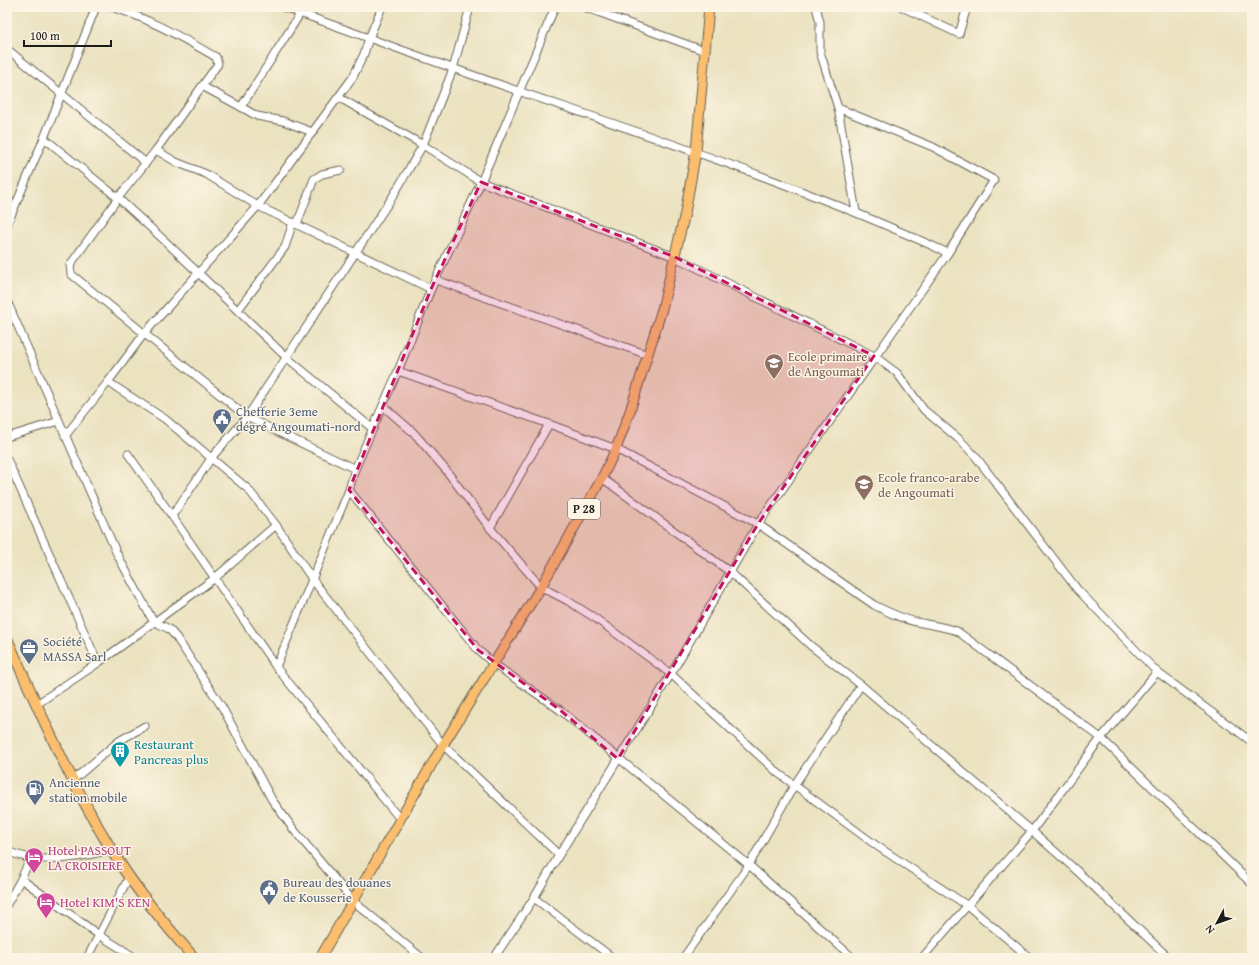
<svg xmlns="http://www.w3.org/2000/svg" width="1259" height="965" font-family="'Gentium Book Plus',serif">
	<rect width="100%" height="100%" fill="#fcf5e5"/>
	<filter id="ink" filterUnits="userSpaceOnUse"><feTurbulence type="fractalNoise" baseFrequency=".025" numOctaves="2"/><feDisplacementMap in="SourceGraphic" scale="8" xChannelSelector="R" yChannelSelector="G"/><feConvolveMatrix kernelMatrix="1 2 1 2 8 2 1 2 1" color-interpolation-filters="sRGB"/></filter>
	<filter id="wash" filterUnits="userSpaceOnUse"><feTurbulence type="fractalNoise" baseFrequency=".012" numOctaves="4" result="noise"/><feDisplacementMap in="SourceGraphic" scale="16" xChannelSelector="R" yChannelSelector="G"/><feGaussianBlur stdDeviation="0.9" result="paint"/><feColorMatrix in="noise" values="0 0 0 0 0 0 0 0 0 0 0 0 0 0 0 0 0 1.4 0 .05"/><feComposite in="paint" operator="in"/></filter>
	<g filter="url(#wash)">
		<rect width="100%" height="100%" fill="#ebe2c0"/>
	</g>
	<g filter="url(#ink)">
		<g fill="none" stroke-linecap="round" stroke-linejoin="round">
			<g stroke="#646155" stroke-width="9">
				<g id="minor">
					<path d="M 111,7 C 149,18 182,38 216,57 L 218,64 L 156,150"/>
					<path d="M 283,7 L 369,38 L 382,7"/>
					<path d="M 584,7 L 705,51"/>
					<path d="M 816,7 L 820,22 L 820,52 L 838,108 L 856,212"/>
					<path d="M 902,7 L 959,34 L 967,7"/>
					<path d="M 300,14 L 241,107 L 257,116 L 283,121 L 312,132"/>
					<path d="M 7,49 L 146,163"/>
					<path d="M 202,86 L 241,107"/>
					<path d="M 338,97 L 423,145 L 481,182 L 675,257 L 874,356 L 897,373 L 924,410 L 960,440 L 976,457 L 1077,589 L 1157,672 L 1252,742"/>
					<path d="M 838,108 L 933,147 L 994,180 L 948,253"/>
					<path d="M 44,138 L 118,198 L 165,241 L 285,356 L 373,429"/>
					<path d="M 297,224 L 314,179 L 322,174 L 341,170"/>
					<path d="M 7,225 L 44,138 L 96,7"/>
					<path d="M 436,280 L 648,355"/>
					<path d="M 7,301 L 117,554 L 153,621 L 169,629 L 176,637 L 222,707 L 272,800 L 294,830 L 353,901 L 422,958"/>
					<path d="M 238,310 L 285,247 L 293,222"/>
					<path d="M 398,371 L 549,424 L 616,449 L 758,524 L 874,605 C 888,612 902,619 917,622 C 931,625 944,627 957,631 L 1101,738 L 1252,884"/>
					<path d="M 383,406 L 414,433 L 445,469 L 490,528 L 541,587 L 568,601 L 595,618 L 671,674 L 778,773 L 877,846 L 968,906 L 1030,958"/>
					<path d="M 65,436 L 108,382"/>
					<path d="M 7,437 L 59,421"/>
					<path d="M 128,454 L 172,516"/>
					<path d="M 7,459 L 98,663"/>
					<path d="M 355,469 L 247,417 L 71,274 L 70,265 L 118,198 L 156,150 L 176,162 L 206,174 L 258,206 L 431,289"/>
					<path d="M 602,478 L 730,572 L 811,646 L 861,685 L 1032,831 L 1076,870 L 1169,958"/>
					<path d="M 349,490 L 478,650 L 494,664 L 560,710 L 749,865 L 853,958"/>
					<path d="M 490,528 L 549,424"/>
					<path d="M 276,667 L 349,490 L 355,469 L 398,371 L 431,289 L 481,182 L 555,7"/>
					<path d="M 37,704 L 98,663 L 215,578 L 276,525"/>
					<path d="M 73,780 L 119,741 L 145,726"/>
					<path d="M 400,819 L 276,667 L 172,516 L 212,457 L 247,417 L 393,196 L 423,145 L 453,69 L 470,7"/>
					<path d="M 7,851 C 38,865 80,859 111,849"/>
					<path d="M 21,879 L 99,935 L 136,958"/>
					<path d="M 534,898 L 613,958"/>
					<path d="M 7,904 L 21,879 L 31,857"/>
					<path d="M 87,958 L 129,877"/>
					<path d="M 494,958 L 534,898 L 559,855 L 671,674 L 758,524 L 948,253 C 761,166 562,110 369,38 L 364,54 L 353,77 L 258,206 L 144,334 L 108,382 L 165,419 L 248,489 L 276,525 L 312,579 L 443,745 L 559,855"/>
					<path d="M 683,958 L 749,865 L 795,784 L 861,685"/>
					<path d="M 922,958 L 1032,831 L 1101,738 L 1157,672"/>
				</g>
			</g>
			<g stroke="#646155" stroke-width="11">
				<path id="major" d="M 320,958 L 443,745 L 541,587 L 602,478 L 616,449 L 630,411 L 662,309 L 685,213 L 696,151 L 709,7"/>
			</g>
			<g stroke="#646155" stroke-width="12">
				<path id="highway" d="M 7,639 C 39,710 70,782 111,849 C 134,888 164,923 194,958"/>
			</g>
			<use href="#minor" stroke="#fff" stroke-width="7"/>
			<use href="#major" stroke="#fbbe6e" stroke-width="9"/>
			<use href="#highway" stroke="#fbbe6e" stroke-width="10"/>
		</g>
	</g>
	<path fill="#c2185b" fill-opacity="0.2" stroke="#c2185b" stroke-width="3" stroke-dasharray="8 5" stroke-linejoin="round" d="M 481,182 L 675,257 L 874,356 L 758,524 L 618,759 L 560,710 L 478,650 L 349,490 L 431,289 Z"/>
	<defs>
		<g id="school-pin" transform="scale(1)"><path d="M0 17L-7.5 6A9.5 9.5 0 1 1 7.5 6Z" fill="#8d6e63" stroke="#fcf5e5"/><path d="M0-5L7-2L0 1L-7-2ZM-4 1L0 2.5L4 1V4Q0 6-4 4Z" fill="#fff"/></g>
		<g id="civic-pin" transform="scale(1)"><path d="M0 17L-7.5 6A9.5 9.5 0 1 1 7.5 6Z" fill="#5c6f8a" stroke="#fcf5e5"/><path d="M-.6-6.5H3V-4.5H.6V-3L4-1V1h2V6H-6V1h2V-1L-.6-3ZM-1.2 2.5V6h2.4V2.5Z" fill="#fff"/></g>
		<g id="office-pin" transform="scale(1)"><path d="M0 17L-7.5 6A9.5 9.5 0 1 1 7.5 6Z" fill="#5c6f8a" stroke="#fcf5e5"/><path d="M-6-3h4V-5.5h4V-3h4V5H-6ZM-1-4.5V-3h2v-1.5ZM-6 0V1H6V0Z" fill="#fff"/></g>
		<g id="building-pin" transform="scale(1)"><path d="M0 17L-7.5 6A9.5 9.5 0 1 1 7.5 6Z" fill="#0f9aa8" stroke="#fcf5e5"/><path d="M-4-6H4V6H1V3H-1V6H-4ZM-2.5-4.3h1.7v1.8h-1.7ZM.8-4.3h1.7v1.8H.8ZM-2.5-1h1.7V.8h-1.7ZM.8-1h1.7V.8H.8Z" fill="#fff"/></g>
		<g id="fuel-pin" transform="scale(1)"><path d="M0 17L-7.5 6A9.5 9.5 0 1 1 7.5 6Z" fill="#5c6f8a" stroke="#fcf5e5"/><path d="M-5.5-6h7V0h2V4h1.3V-2.5L3-4.5l.8-.8L6-3V5H2.5V1h-1V6h-7ZM-4.2-4.7v3.2H.2V-4.7Z" fill="#fff"/></g>
		<g id="hotel-pin" transform="scale(1)"><path d="M0 17L-7.5 6A9.5 9.5 0 1 1 7.5 6Z" fill="#d1479c" stroke="#fcf5e5"/><path d="M-6-4.5h1.5V1H6V5H4.5V3h-9V5H-6ZM-4 0a1.8 1.8 0 1 1 3.6 0ZM.5 0V-2.5h3Q6-2.5 6 0Z" fill="#fff"/></g>
	</defs>
	<g fill-rule="evenodd">
		<use href="#school-pin" x="774" y="363"/>
		<use href="#civic-pin" x="222" y="418"/>
		<use href="#school-pin" x="864" y="484"/>
		<use href="#office-pin" x="29" y="648"/>
		<use href="#building-pin" x="120" y="751"/>
		<use href="#fuel-pin" x="35" y="789"/>
		<use href="#hotel-pin" x="34" y="857"/>
		<use href="#civic-pin" x="269" y="889"/>
		<use href="#hotel-pin" x="46" y="902"/>
	</g>
	<g text-anchor="middle" stroke-width="3" stroke-linejoin="round" paint-order="stroke">
		<rect fill="#fcf5e5" stroke="#5f5d58" stroke-width="1" x="568" y="499" width="32" height="20" rx="3"/>
		<g font-size="12" font-weight="bold" fill="#1c1c1c">
			<text x="584" y="513">P 28</text>
		</g>
		<g font-size="13" fill="#785e54" stroke="#fcf5e5" text-anchor="start">
			<text x="788" y="361">Ecole primaire<tspan x="788" dy="15">de Angoumati</tspan></text>
			<text x="878" y="482">Ecole franco-arabe<tspan x="878" dy="15">de Angoumati</tspan></text>
		</g>
		<g font-size="13" fill="#4e5e75" stroke="#fcf5e5" text-anchor="start">
			<text x="236" y="416">Chefferie 3eme<tspan x="236" dy="15">dégré Angoumati-nord</tspan></text>
			<text x="43" y="646">Société<tspan x="43" dy="15">MASSA Sarl</tspan></text>
			<text x="49" y="787">Ancienne<tspan x="49" dy="15">station mobile</tspan></text>
			<text x="283" y="887">Bureau des douanes<tspan x="283" dy="15">de Kousserie</tspan></text>
		</g>
		<g font-size="13" fill="#0d838f" stroke="#fcf5e5" text-anchor="start">
			<text x="134" y="749">Restaurant<tspan x="134" dy="15">Pancreas plus</tspan></text>
		</g>
		<g font-size="13" fill="#b23c85" stroke="#fcf5e5" text-anchor="start">
			<text x="48" y="855">Hotel PASSOUT<tspan x="48" dy="15">LA CROISIERE</tspan></text>
			<text x="60" y="907">Hotel KIM'S KEN</text>
		</g>
	</g>
	<rect width="1259" height="965" fill="none" stroke="#fcf5e5" stroke-width="24"/>
	<g transform="translate(1217 923) rotate(229)" stroke="#fcf5e5" stroke-width="3" paint-order="stroke">
	<path d="M0-3L7 15L0 10L-7 15Z" fill="#1c1c1c"/>
	<text y="-6" font-size="11" font-weight="bold" text-anchor="middle" fill="#1c1c1c">N</text>
	</g>
	<path d="M24 40v6h87v-6" fill="none" stroke="#1c1c1c" stroke-width="2"/>
	<text x="30" y="40" font-size="12" fill="#1c1c1c" stroke="#fcf5e5" stroke-width="3" paint-order="stroke">100 m</text>
</svg>
